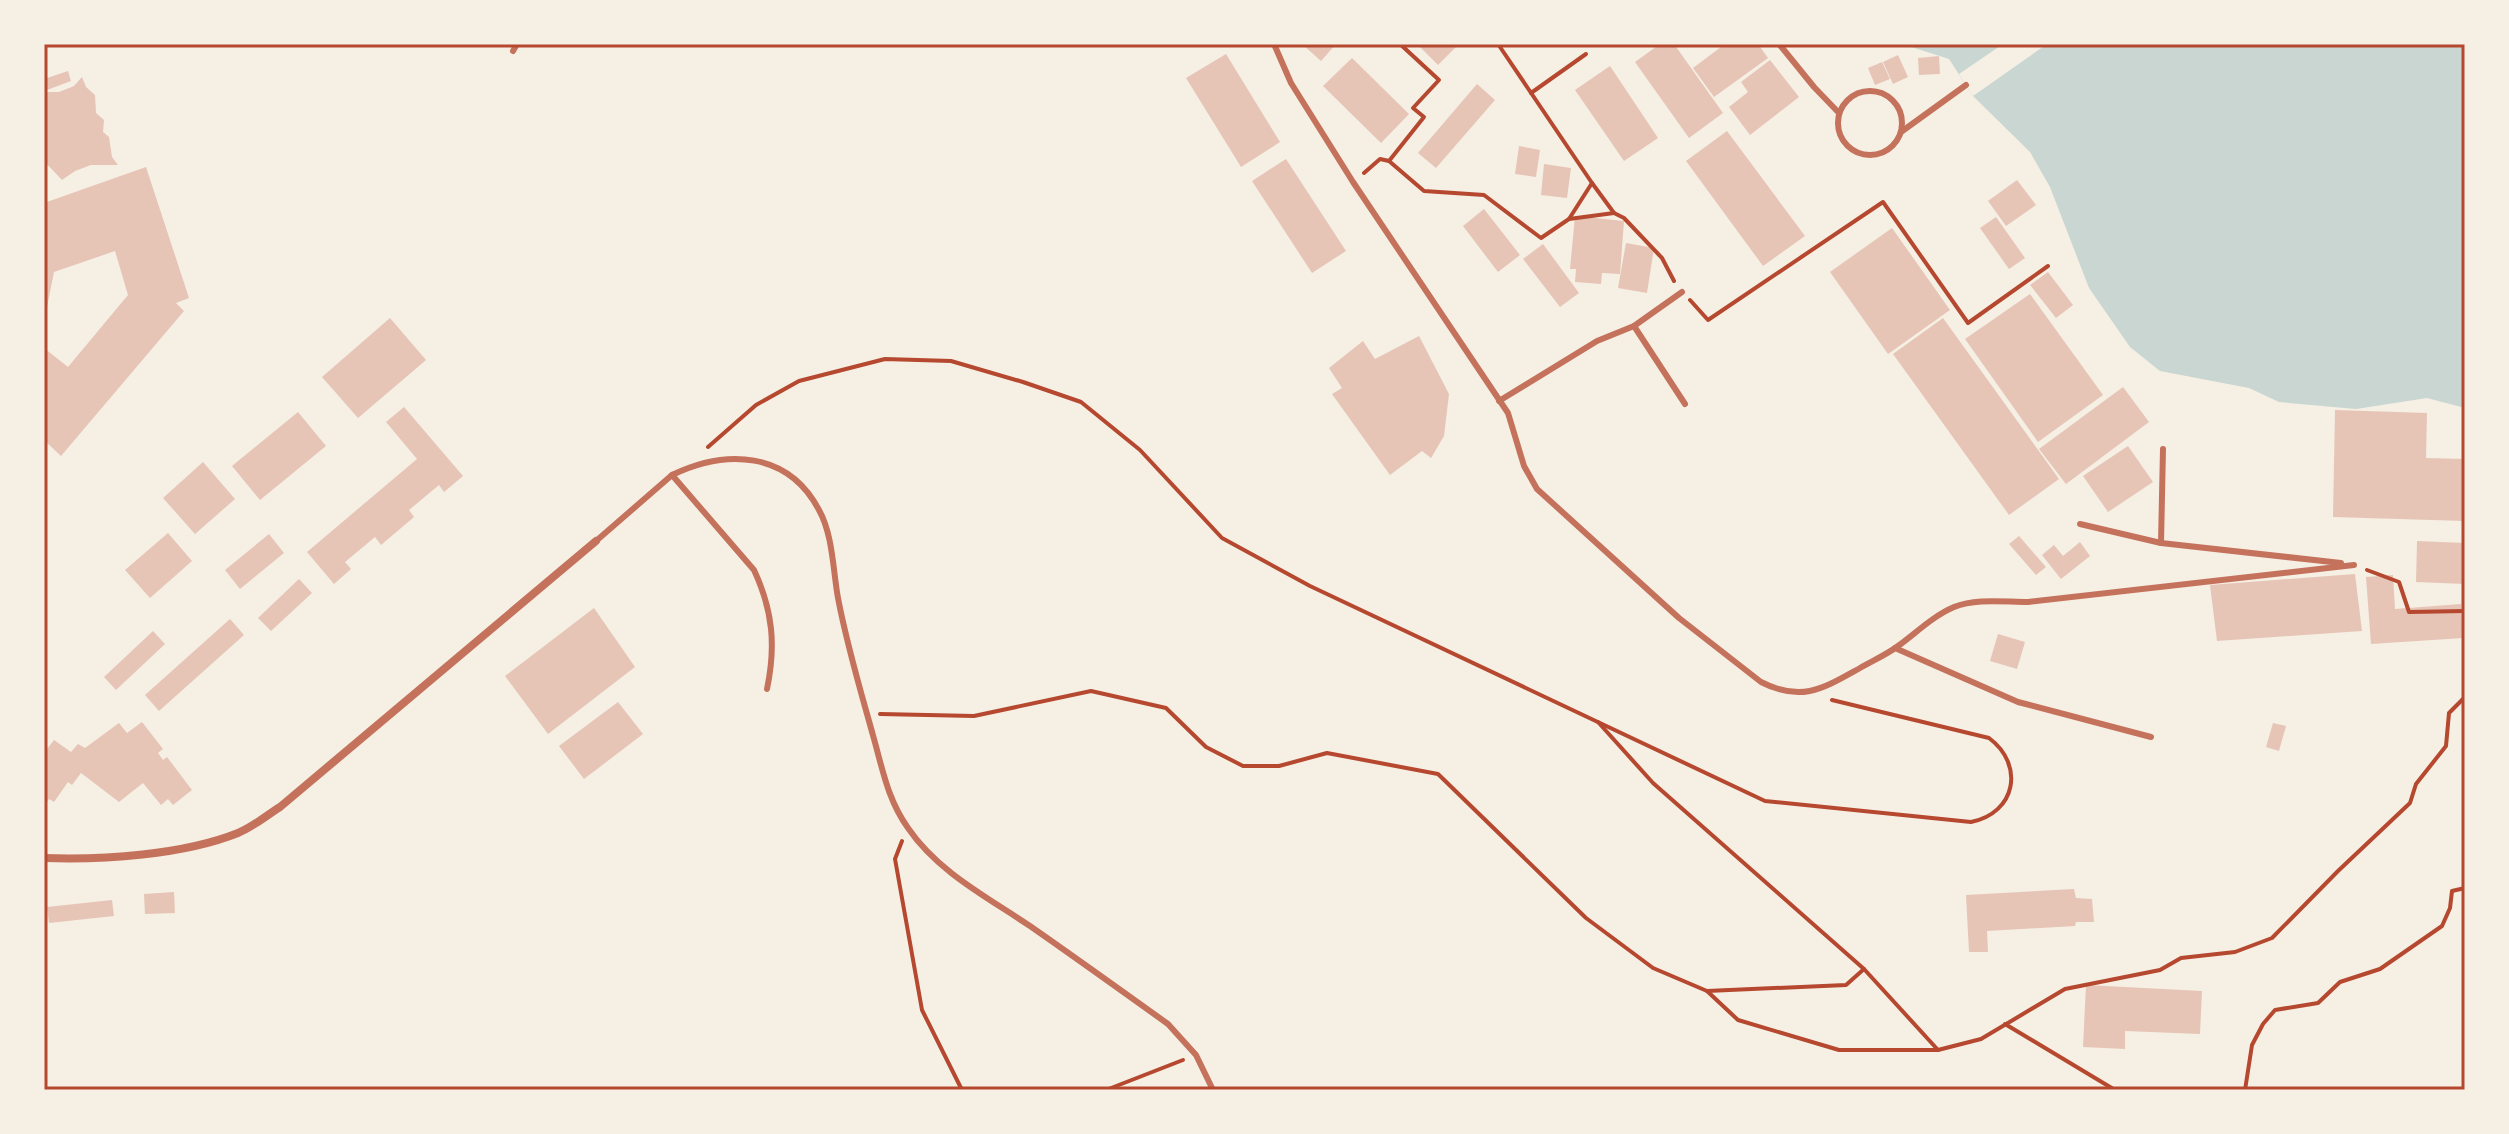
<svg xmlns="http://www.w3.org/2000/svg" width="2509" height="1134" font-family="Ubuntu,sans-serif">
	<rect width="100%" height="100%" fill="#f6efe4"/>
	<path fill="#c9d6d2" d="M 1902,44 L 2465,44 L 2465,408 L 2427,398 L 2356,409 L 2279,402 L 2249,388 L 2160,371 L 2130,347 L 2089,288 L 2050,187 L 2030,152 L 1973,96 L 1949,59 Z"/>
	<path fill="#f6efe4" d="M 2003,44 L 2047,44 L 1973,96 L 1959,74 Z"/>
	<g fill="#e6c5b7">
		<path d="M 1302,44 L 1336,44 L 1321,61 Z"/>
		<path d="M 1417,44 L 1459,44 L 1438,65 Z"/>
		<path d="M 1660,44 L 1674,44 L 1723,113 L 1689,138 L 1635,62 Z"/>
		<path d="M 1725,44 L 1758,44 L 1768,58 L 1714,97 L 1693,68 Z"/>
		<path d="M 1226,54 L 1280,142 L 1241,167 L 1186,78 Z"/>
		<path d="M 1898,55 L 1908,77 L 1893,84 L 1883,62 Z"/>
		<path d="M 1939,56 L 1940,74 L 1919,75 L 1918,58 Z"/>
		<path d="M 1352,58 L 1409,114 L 1381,143 L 1323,86 Z"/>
		<path d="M 1770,60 L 1799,97 L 1750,135 L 1729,107 L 1748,92 L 1741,82 Z"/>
		<path d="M 1882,62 L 1890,79 L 1875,85 L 1868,68 Z"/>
		<path d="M 1610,66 L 1658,138 L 1624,161 L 1575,90 Z"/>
		<path d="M 68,71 L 71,81 L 47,90 L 44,79 Z"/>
		<path d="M 82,77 L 86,87 L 95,95 L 96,113 L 104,120 L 103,132 L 109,137 L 112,157 L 118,165 L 91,165 L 75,171 L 62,180 L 44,161 L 44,92 L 59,92 L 74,86 Z"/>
		<path d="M 1477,84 L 1495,100 L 1436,168 L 1418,153 Z"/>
		<path d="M 1727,131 L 1805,236 L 1763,266 L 1686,161 Z"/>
		<path d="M 1519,146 L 1540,150 L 1536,177 L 1515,174 Z"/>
		<path d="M 1286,159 L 1346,251 L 1312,273 L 1252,181 Z"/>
		<path d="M 1544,164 L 1571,168 L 1567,198 L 1541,195 Z"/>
		<path d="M 146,167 L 189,298 L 176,303 L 184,311 L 61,456 L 44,440 L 44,348 L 68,367 L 128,295 L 115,251 L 54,272 L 44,322 L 44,203 Z"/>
		<path d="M 2017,180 L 2036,205 L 2006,226 L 1988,201 Z"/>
		<path d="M 1484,209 L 1520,255 L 1498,272 L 1463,226 Z"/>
		<path d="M 1575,216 L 1624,221 L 1620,274 L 1602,273 L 1601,284 L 1575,282 L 1576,269 L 1570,269 Z"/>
		<path d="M 1996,217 L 2025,258 L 2009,269 L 1980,228 Z"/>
		<path d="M 1892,228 L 1950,310 L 1888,354 L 1830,272 Z"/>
		<path d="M 1626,243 L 1654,248 L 1647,293 L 1618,288 Z"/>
		<path d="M 1543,244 L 1579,293 L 1560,307 L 1523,259 Z"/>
		<path d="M 2048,272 L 2073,305 L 2056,318 L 2030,285 Z"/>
		<path d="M 2030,294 L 2103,395 L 2038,442 L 1965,339 Z"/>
		<path d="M 390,318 L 426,360 L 358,418 L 322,377 Z"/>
		<path d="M 1943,318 L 2059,479 L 2009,515 L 1893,354 Z"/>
		<path d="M 1419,336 L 1449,394 L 1444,436 L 1431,458 L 1422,451 L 1390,475 L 1332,394 L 1342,388 L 1329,368 L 1363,341 L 1375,359 Z"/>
		<path d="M 2123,387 L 2149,422 L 2066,484 L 2039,449 Z"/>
		<path d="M 404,407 L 463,476 L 444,492 L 439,485 L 409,510 L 414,517 L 381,545 L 375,537 L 345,562 L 351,569 L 334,584 L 307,552 L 417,459 L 386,422 Z"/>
		<path d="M 2335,410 L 2427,413 L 2426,458 L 2465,459 L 2465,521 L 2333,517 Z"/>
		<path d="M 298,412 L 326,446 L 260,500 L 232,466 Z"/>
		<path d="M 2128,446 L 2153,482 L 2108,512 L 2083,476 Z"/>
		<path d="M 203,462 L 235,499 L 195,534 L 163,498 Z"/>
		<path d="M 168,533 L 192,561 L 150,598 L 125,570 Z"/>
		<path d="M 269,534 L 284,553 L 240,589 L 225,570 Z"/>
		<path d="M 2019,536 L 2046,567 L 2036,575 L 2009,544 Z"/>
		<path d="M 2417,541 L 2465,543 L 2465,584 L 2416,582 Z"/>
		<path d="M 2080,542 L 2090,556 L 2061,579 L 2042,555 L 2054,545 L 2063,556 Z"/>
		<path d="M 2355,574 L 2362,631 L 2217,641 L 2210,585 Z"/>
		<path d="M 2393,575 L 2395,609 L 2461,604 L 2463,638 L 2371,644 L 2366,577 Z"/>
		<path d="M 299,579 L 312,593 L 271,631 L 258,618 Z"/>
		<path d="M 594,608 L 635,667 L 548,734 L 505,676 Z"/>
		<path d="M 230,619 L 244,635 L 159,711 L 145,695 Z"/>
		<path d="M 153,631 L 165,644 L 116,690 L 104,677 Z"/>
		<path d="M 1998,634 L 2025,642 L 2017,669 L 1990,661 Z"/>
		<path d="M 618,702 L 643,734 L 584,779 L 559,746 Z"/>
		<path d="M 142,722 L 163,749 L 158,753 L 163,760 L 167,757 L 192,790 L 173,805 L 168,799 L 161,805 L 143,783 L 119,802 L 81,773 L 72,785 L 68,782 L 54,802 L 49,799 L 44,806 L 44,753 L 54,740 L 71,752 L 78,744 L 85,748 L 119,723 L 127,733 Z"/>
		<path d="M 2273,723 L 2286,726 L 2279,751 L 2266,747 Z"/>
		<path d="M 2074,889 L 2076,898 L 2092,899 L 2094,922 L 2076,922 L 2075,926 L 1987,931 L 1988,952 L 1969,952 L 1966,895 Z"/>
		<path d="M 174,892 L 175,913 L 145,914 L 144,894 Z"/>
		<path d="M 112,900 L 114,916 L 49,923 L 47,907 Z"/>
		<path d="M 2086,985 L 2202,991 L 2200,1034 L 2125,1031 L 2125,1049 L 2083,1047 Z"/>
	</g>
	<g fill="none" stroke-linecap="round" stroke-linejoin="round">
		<g stroke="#b5482f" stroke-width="4">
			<path d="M 1498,44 L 1592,183 L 1614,213 L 1624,218 L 1662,258 L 1674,281"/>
			<path d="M 1531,93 L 1586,54"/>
			<path d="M 1389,161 L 1424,117 L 1413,108 L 1439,80 L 1400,44"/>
			<path d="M 1364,173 L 1380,159 L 1389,161 L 1424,191 L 1484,195 L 1541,238 L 1569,219 L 1592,183"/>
			<path d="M 1569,219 L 1614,213"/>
			<path d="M 1690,300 L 1708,320 L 1883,202 L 1968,323 L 2048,266"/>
			<path d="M 708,447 L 756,405 L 799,381 L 885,359 L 951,361 L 1023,382 L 1081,402 L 1140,450 L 1222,538 L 1310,586 L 1765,801 L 1971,822 C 2016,813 2025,765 1989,738 L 1832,700"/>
			<path d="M 2367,570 L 2399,582 L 2409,612 L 2465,611"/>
			<path d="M 880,714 L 974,716 L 1091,691 L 1166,708 L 1206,747 L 1243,766 L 1279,766 L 1327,753 L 1438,774 L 1586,918 L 1653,968 L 1707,991 L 1846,985 L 1864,969"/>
			<path d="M 1598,722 L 1653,783 L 1864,969 L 1938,1050"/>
			<path d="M 902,841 L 895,859 L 922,1010 L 962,1090"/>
			<path d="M 1707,991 L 1738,1020 L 1839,1050 L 1938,1050 L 1981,1039 L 2065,989 L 2160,970 L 2181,958 L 2235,952 L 2272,938 L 2338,871 L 2410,803 L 2416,784 L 2446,746 L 2449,713 L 2465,697"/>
			<path d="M 2005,1024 L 2115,1090"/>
			<path d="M 1106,1090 L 1183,1060"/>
			<path d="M 2245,1090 L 2252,1045 L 2263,1024 L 2275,1010 L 2318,1003 L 2340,982 L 2380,969 L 2442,926 L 2450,908 L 2452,891 L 2465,888"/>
		</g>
		<g stroke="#c5725c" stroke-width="6">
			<path d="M 1274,44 L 1291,83 L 1353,182 L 1508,413 L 1524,466 L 1537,489 L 1679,618 L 1761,682 C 1802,703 1824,688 1860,668 C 1872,661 1886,655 1898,646 C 1916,633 1933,616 1954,607 C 1976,598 2004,602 2028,602 L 2354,565"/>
			<path d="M 1779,44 L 1814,87 L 1839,113"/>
			<path d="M 513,51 L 517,44"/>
			<circle cx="1870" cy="123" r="32"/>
			<path d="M 1901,132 L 1966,85"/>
			<path d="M 1634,326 L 1682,292"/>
			<path d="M 1499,401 L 1597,341 L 1634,326 L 1685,404"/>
			<path d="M 672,475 L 754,570 C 773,611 776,646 767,689"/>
			<path d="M 2080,524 L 2161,543 L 2341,563"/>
			<path d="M 596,541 L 672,475 C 726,449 788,451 819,510 C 833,535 833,571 838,598 C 847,646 861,692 874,739 C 883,771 888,800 908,828 C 938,872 987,897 1030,926 C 1076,958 1122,991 1168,1024 L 1196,1055 L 1213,1090"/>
			<path d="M 2161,543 L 2163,449"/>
			<path d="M 1895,648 L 2018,702 L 2151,737"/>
		</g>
		<path stroke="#c5725c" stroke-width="8" d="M 44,858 C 103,860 183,855 238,833 C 253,827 267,815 280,807 L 596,541"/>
	</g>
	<rect width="2509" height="1134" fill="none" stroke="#f6efe4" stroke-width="92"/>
	<rect x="46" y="46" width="2417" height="1042" fill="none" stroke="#b5482f" stroke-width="3"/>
</svg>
